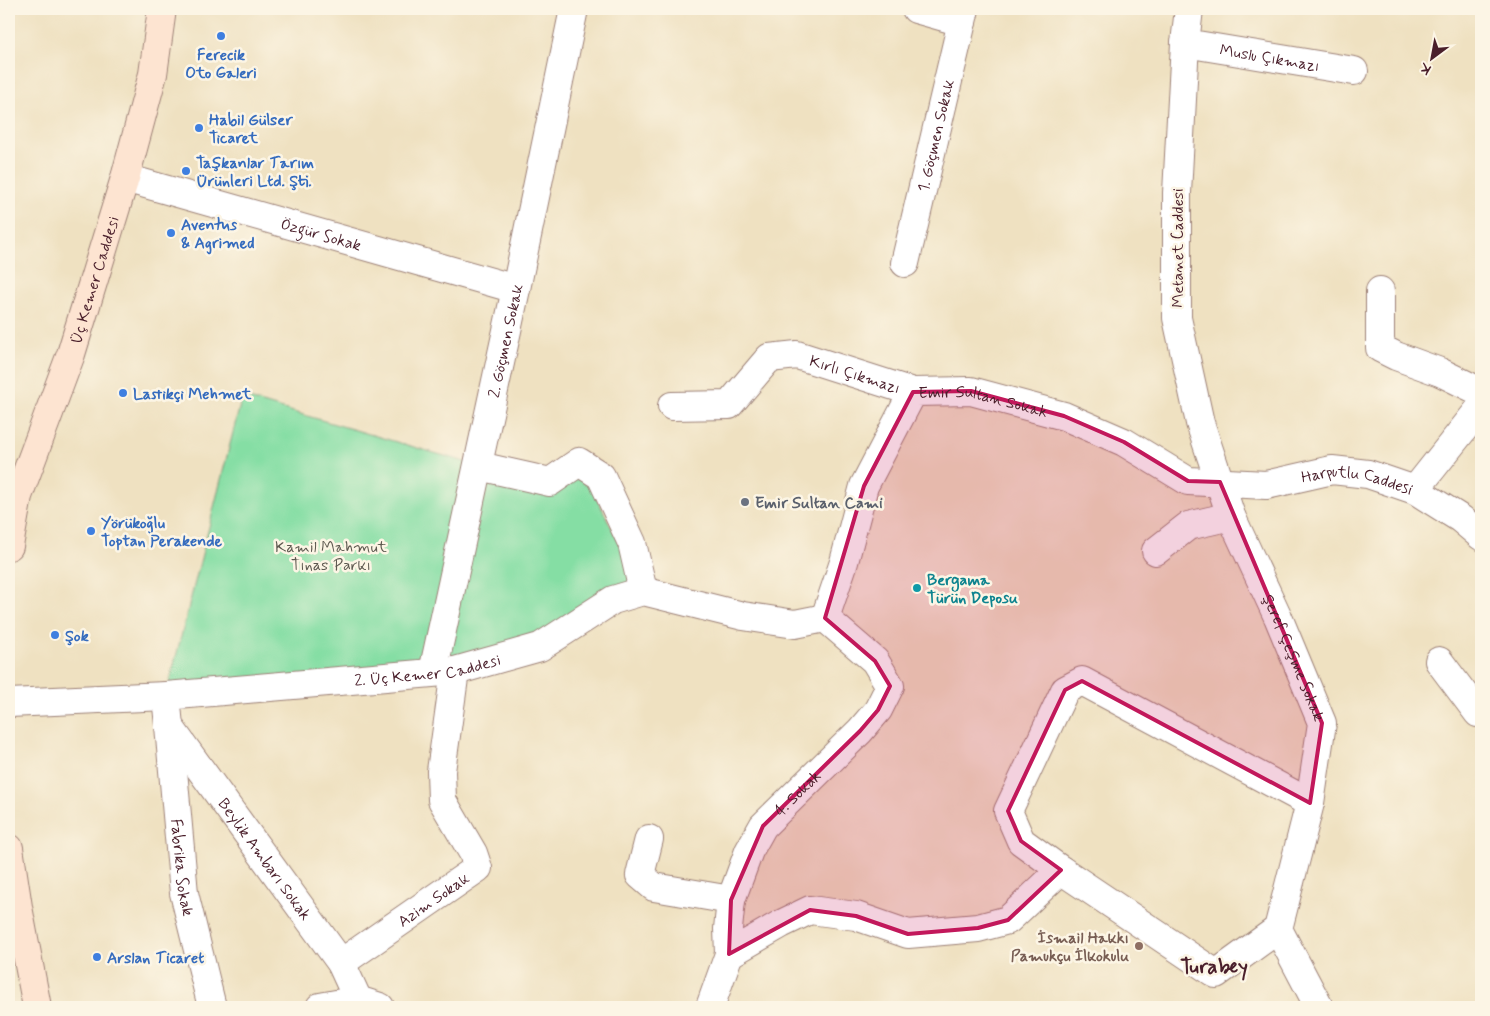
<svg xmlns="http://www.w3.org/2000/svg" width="1490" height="1016" font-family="Mynerve,sans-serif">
	<rect width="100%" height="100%" fill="#fcf5e5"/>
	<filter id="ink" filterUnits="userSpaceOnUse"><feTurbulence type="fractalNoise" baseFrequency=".02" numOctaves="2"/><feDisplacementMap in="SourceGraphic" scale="10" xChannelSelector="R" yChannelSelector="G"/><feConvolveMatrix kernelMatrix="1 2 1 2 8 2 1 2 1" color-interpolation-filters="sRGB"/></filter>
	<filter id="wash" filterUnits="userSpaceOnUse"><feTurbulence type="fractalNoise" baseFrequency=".0096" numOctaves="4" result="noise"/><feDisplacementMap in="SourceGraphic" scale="20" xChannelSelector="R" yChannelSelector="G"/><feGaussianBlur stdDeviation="1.12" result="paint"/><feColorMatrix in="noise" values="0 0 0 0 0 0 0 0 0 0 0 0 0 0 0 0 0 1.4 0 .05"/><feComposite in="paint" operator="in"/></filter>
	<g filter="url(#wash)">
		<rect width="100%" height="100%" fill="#efe1c1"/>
		<path fill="#85dea4" stroke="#687e68" d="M 242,397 L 479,466 L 550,482 L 579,462 L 643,591 L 540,647 L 166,696 Z"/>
	</g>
	<g filter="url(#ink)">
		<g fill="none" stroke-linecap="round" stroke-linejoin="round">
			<g stroke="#9c8076" stroke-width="30">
				<g id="minor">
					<path d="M 916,9 L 962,22"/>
					<path id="s1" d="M 1189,9 L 1185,43 L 1177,193 L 1177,318 L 1200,423 L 1231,516 L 1278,617 L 1322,723 L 1310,803 L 1278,929 L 1319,1007"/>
					<path id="s2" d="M 1185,43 L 1354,71"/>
					<path id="s3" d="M 125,178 L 516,289"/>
					<path id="s4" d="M 905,263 L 965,9"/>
					<path d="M 1380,291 L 1380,348 L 1396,356 L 1440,372 L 1481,392"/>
					<path id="s5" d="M 672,406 L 729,405 L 769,358 L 797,355 L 913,392"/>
					<path d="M 479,466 L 550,482 L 579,462 L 601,476 L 632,543 L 643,591"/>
					<path d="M 1415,490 L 1481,407"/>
					<path d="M 1156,551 L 1188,526 L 1231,516"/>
					<path id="s6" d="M 825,618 L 844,562 L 864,486 L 913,392 L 971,391 L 1064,416 L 1124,442 L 1188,481 L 1266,485 L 1332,470 L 1368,474 L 1415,490 L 1461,519 L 1481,536"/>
					<path d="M 1439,661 L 1478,713 L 1481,713"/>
					<path id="s7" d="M 433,672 L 516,289 L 574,9"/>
					<path id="s8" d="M 166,696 L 169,726 L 341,963 L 358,1000 L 380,1007"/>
					<path id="s9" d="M 9,703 L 166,696 L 455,671 L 540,647 L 613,600 L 643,591 L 743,616 L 795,624 L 825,618"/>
					<path id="s10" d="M 169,726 L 184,893 L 212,1007"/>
					<path d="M 649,839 L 640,875 L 654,887 L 731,900"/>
					<path d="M 1061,870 L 1021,841 L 1008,811 L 1065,690 L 1082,681 L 1310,803"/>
					<path d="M 729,954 L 781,924 L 810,910 L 856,916 L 908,934 L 978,928 L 1008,920 L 1061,870 L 1216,974 L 1278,929"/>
					<path id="s11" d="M 341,963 L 478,868 L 473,853 L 442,800 L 441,771 L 455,671"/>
					<path d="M 320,1007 L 358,1000"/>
					<path id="s12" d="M 710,1007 L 729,954 L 728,929 L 731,900 L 749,851 L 763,826 L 860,731 L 878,710 L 890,686 L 875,661 L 825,618"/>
				</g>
			</g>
			<g stroke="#9c8076" stroke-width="30">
				<g id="secondary">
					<path id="s13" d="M 9,546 L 18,496 L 71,354 L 125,178 L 153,74 L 162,9"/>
					<path d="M 9,848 L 18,907 L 37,1007"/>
				</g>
			</g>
			<use href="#minor" stroke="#fff" stroke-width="28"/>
			<use href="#secondary" stroke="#fde4d1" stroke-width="28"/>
		</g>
	</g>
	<path fill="#c2185b" fill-opacity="0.2" stroke="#c2185b" stroke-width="4" stroke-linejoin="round" d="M 971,391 L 1064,416 L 1124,442 L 1188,481 L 1220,482 L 1322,723 L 1310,803 L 1082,681 L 1065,690 L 1008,811 L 1021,841 L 1061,870 L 1008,920 L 978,928 L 908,934 L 856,916 L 810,910 L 729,954 L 731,900 L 763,826 L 860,731 L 878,710 L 890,686 L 875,661 L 825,618 L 864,486 L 913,392 Z"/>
	<g fill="#3f7fe0" stroke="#fcf5e5" stroke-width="2">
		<circle cx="221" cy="36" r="5"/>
		<circle cx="199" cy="128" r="5"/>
		<circle cx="186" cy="171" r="5"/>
		<circle cx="171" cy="233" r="5"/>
		<circle cx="123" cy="393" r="5"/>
		<circle cx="91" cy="531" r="5"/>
		<circle cx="55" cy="635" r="5"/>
		<circle cx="97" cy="957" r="5"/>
	</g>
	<circle fill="#6b7280" stroke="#fcf5e5" stroke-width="2" cx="745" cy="502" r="5"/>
	<circle fill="#0f9aa8" stroke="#fcf5e5" stroke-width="2" cx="917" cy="588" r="5"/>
	<circle fill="#8d6e63" stroke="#fcf5e5" stroke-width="2" cx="1139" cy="946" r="5"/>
	<g text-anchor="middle" stroke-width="5" stroke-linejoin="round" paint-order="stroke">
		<g font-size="16" font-weight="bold" fill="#366cbe" stroke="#fcf5e5" text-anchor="start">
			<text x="221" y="60" text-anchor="middle">Ferecik<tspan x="221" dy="18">Oto Galeri</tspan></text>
			<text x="209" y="125">Habil Gülser<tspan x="209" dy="18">Ticaret</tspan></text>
			<text x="196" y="168">Taşkanlar Tarım<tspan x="196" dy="18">Ürünleri Ltd. Şti.</tspan></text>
			<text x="181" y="230">Aventus<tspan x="181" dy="18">&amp; Agrimed</tspan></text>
			<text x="133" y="399">Lastikçi Mehmet</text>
			<text x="101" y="528">Yörükoğlu<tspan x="101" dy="18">Toptan Perakende</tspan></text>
			<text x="65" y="641">Şok</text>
			<text x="107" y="963">Arslan Ticaret</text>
		</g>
		<g font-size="16" fill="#4a1f2b" stroke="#fcf5e5">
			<text dy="6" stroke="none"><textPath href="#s2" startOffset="86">Muslu Çıkmazı</textPath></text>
			<text dy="6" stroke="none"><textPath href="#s4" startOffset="131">1. Göçmen Sokak</textPath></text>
			<text dy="6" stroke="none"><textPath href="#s3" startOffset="204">Özgür Sokak</textPath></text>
			<text transform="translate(1177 248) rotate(-90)" y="6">Metanet Caddesi</text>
			<text dy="6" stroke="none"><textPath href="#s13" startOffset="280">Üç Kemer Caddesi</textPath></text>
			<text dy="6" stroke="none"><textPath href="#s7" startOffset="339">2. Göçmen Sokak</textPath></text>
			<text dy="6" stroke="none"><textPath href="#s5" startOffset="208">Kırlı Çıkmazı</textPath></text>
			<text dy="6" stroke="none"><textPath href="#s6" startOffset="315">Emir Sultan Sokak</textPath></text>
			<text dy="6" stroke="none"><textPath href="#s6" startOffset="710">Harputlu Caddesi</textPath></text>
			<text dy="6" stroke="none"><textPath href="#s1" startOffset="670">Şeref Çeşme Sokak</textPath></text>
			<text dy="6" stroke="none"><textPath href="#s9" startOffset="420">2. Üç Kemer Caddesi</textPath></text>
			<text dy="6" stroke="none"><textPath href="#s12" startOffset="239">4. Sokak</textPath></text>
			<text dy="6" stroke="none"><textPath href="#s8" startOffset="194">Beylik Ambarı Sokak</textPath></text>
			<text dy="6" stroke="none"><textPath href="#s10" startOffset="142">Fabrika Sokak</textPath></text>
			<text dy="6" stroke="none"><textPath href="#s11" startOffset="112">Azim Sokak</textPath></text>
		</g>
		<g font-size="16" font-weight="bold" fill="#5b616d" stroke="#fcf5e5" text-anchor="start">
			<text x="755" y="508">Emir Sultan Cami</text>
		</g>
		<g font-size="16" fill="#5c584f" stroke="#fcf5e5">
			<text x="331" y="552">Kamil Mahmut<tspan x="331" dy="18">Tınas Parkı</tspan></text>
		</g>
		<g font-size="16" font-weight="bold" fill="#0d838f" stroke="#fcf5e5" text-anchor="start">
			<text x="927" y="585">Bergama<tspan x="927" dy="18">Türün Deposu</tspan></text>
		</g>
		<g font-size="16" font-weight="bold" fill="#785e54" stroke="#fcf5e5" text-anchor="end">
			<text x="1129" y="943">İsmail Hakkı<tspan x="1129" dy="18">Pamukçu İlkokulu</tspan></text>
		</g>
		<g font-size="21" font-weight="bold" fill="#4a1f2b" stroke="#fcf5e5">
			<text x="1214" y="973">Turabey</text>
		</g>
	</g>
	<rect width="1490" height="1016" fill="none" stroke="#fcf5e5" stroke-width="30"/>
	<g transform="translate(1432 58) rotate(212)" stroke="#fcf5e5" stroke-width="4" paint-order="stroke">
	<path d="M0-4L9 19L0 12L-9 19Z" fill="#4a1f2b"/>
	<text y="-8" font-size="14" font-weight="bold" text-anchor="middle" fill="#4a1f2b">K</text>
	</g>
</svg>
